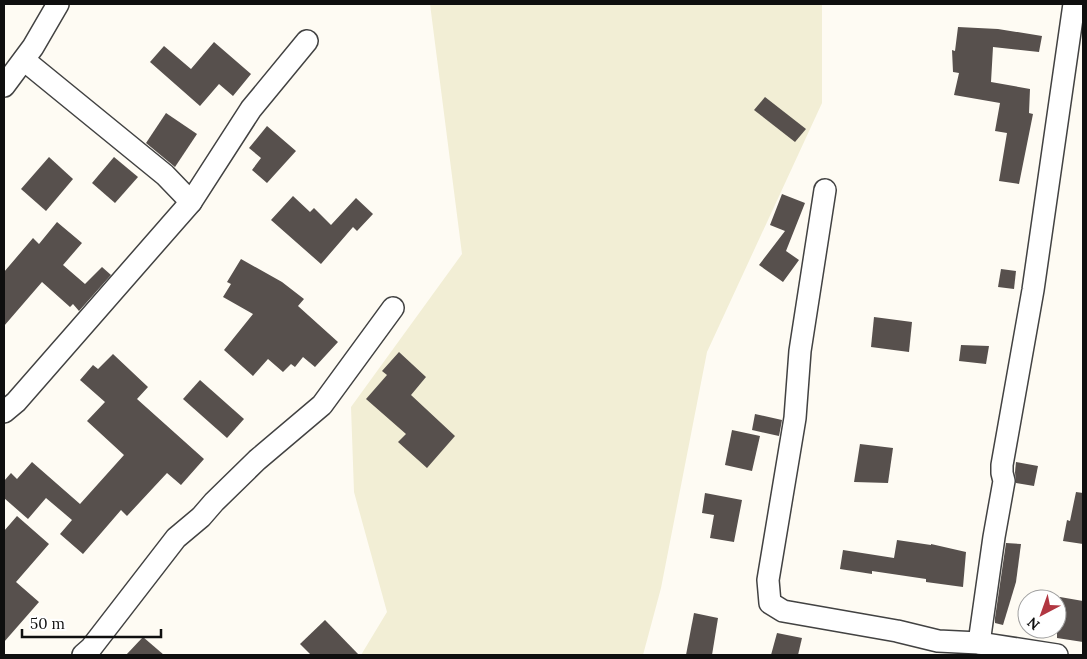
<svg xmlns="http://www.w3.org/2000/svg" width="1087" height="659" font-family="Lora,serif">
	<rect width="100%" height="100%" fill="#fefbf3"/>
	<path fill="#f2eed5" d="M 430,4 L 822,4 L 822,103 L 707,352 L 661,588 L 643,655 L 361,655 L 387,612 L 354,492 L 351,407 L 462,254 Z"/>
	<g fill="#57504d">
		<path d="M 958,27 L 998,29 L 1042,36 L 1039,52 L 993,47 L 991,82 L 1030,89 L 1029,113 L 1033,114 L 1019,184 L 999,181 L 1007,133 L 995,131 L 1000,103 L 954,95 L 959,73 L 953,72 L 952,50 L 955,51 Z"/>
		<path d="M 214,42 L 251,74 L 233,96 L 219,84 L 200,106 L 150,62 L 164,46 L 191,69 Z"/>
		<path d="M 765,97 L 806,129 L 795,142 L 754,110 Z"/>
		<path d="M 166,113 L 197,134 L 175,167 L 146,143 Z"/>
		<path d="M 267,126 L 296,151 L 267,183 L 252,170 L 261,158 L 249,148 Z"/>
		<path d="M 49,157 L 73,179 L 46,211 L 21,189 Z"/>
		<path d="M 114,157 L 138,177 L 115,203 L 92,183 Z"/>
		<path d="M 782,194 L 805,203 L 786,251 L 799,260 L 783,282 L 759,265 L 785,231 L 770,225 Z"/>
		<path d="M 293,196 L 310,212 L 314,208 L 331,225 L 356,198 L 373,214 L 357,231 L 353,227 L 321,264 L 271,220 Z"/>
		<path d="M 57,222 L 82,243 L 63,265 L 85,284 L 102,267 L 111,275 L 79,311 L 73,304 L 70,307 L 42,282 L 4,326 L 4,272 L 33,238 L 39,244 Z"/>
		<path d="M 241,259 L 282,282 L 304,299 L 298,306 L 338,342 L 315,367 L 303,357 L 295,367 L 291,364 L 283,372 L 268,359 L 253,376 L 224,350 L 253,314 L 223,297 L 231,284 L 227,282 Z"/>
		<path d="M 1001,269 L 1016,271 L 1014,289 L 998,287 Z"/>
		<path d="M 874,317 L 912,322 L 909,352 L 871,347 Z"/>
		<path d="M 961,345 L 989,346 L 986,364 L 959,361 Z"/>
		<path d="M 399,352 L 426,377 L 411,395 L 455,436 L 427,468 L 398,442 L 406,434 L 366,399 L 387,375 L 382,371 Z"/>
		<path d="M 113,354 L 148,387 L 137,399 L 204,459 L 181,485 L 167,473 L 127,516 L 121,510 L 83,554 L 60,534 L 72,520 L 46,498 L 28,519 L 4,498 L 4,481 L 11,473 L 17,479 L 32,462 L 80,504 L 124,455 L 87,421 L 105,402 L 80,380 L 93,365 L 98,369 Z"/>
		<path d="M 200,380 L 244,419 L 227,438 L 183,399 Z"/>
		<path d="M 755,414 L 782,420 L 779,436 L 752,430 Z"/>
		<path d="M 732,430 L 760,436 L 752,471 L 725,465 Z"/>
		<path d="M 860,444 L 893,448 L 888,483 L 854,482 Z"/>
		<path d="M 1016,462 L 1038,466 L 1034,486 L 1016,483 L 1015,472 Z"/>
		<path d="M 1076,492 L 1083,493 L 1083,544 L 1063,541 L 1067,520 L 1070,521 Z"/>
		<path d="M 705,493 L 742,500 L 734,542 L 710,538 L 714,515 L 702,513 Z"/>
		<path d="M 17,516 L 49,544 L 16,582 L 39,602 L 4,642 L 4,531 Z"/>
		<path d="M 897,540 L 931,545 L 931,544 L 966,552 L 963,587 L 926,582 L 926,579 L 872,571 L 872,574 L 840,569 L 843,550 L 894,558 Z"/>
		<path d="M 1006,543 L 1021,544 L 1016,582 L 1003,625 L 995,623 L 995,618 Z"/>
		<path d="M 1060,597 L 1083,601 L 1083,642 L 1057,638 L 1057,615 Z"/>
		<path d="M 694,613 L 718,618 L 712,655 L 686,655 Z"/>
		<path d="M 325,620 L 359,655 L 311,655 L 300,644 Z"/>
		<path d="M 777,633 L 802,638 L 798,655 L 771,655 Z"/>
		<path d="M 143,637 L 164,655 L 126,655 Z"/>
	</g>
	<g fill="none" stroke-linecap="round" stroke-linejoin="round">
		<g stroke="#424242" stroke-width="24">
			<g id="street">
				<path d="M 24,60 L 165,175 L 191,202"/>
				<path d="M 4,86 L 33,47 L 58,4"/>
				<path d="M 825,190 L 800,351 L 795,418 L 768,580 L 770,603 L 783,611 L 897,631 L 938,641 L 979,643 L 1057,655"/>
				<path d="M 4,412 L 16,402 L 191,202 L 251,109 L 307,41"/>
				<path d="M 979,643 L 994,537 L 1004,481 L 1002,473 L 1002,465 L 1033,290 L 1074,4"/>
				<path d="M 83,655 L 91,648 L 176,538 L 201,517 L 214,502 L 257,460 L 322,405 L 393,308"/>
			</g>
		</g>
		<use href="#street" stroke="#fff" stroke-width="21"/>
	</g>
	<rect width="1087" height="659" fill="none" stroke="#0f0f0f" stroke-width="10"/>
	<g transform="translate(1042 614) rotate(221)"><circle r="24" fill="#ffffff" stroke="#9f9f9f"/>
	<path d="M0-4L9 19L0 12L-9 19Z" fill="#b13641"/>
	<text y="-8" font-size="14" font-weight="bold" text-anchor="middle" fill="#0f0f0f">N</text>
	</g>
	<path d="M22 629v8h139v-8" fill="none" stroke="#0f0f0f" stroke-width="2.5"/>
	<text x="30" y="629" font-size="15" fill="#0f0f0f" stroke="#ffffff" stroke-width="4" paint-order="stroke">50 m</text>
</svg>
